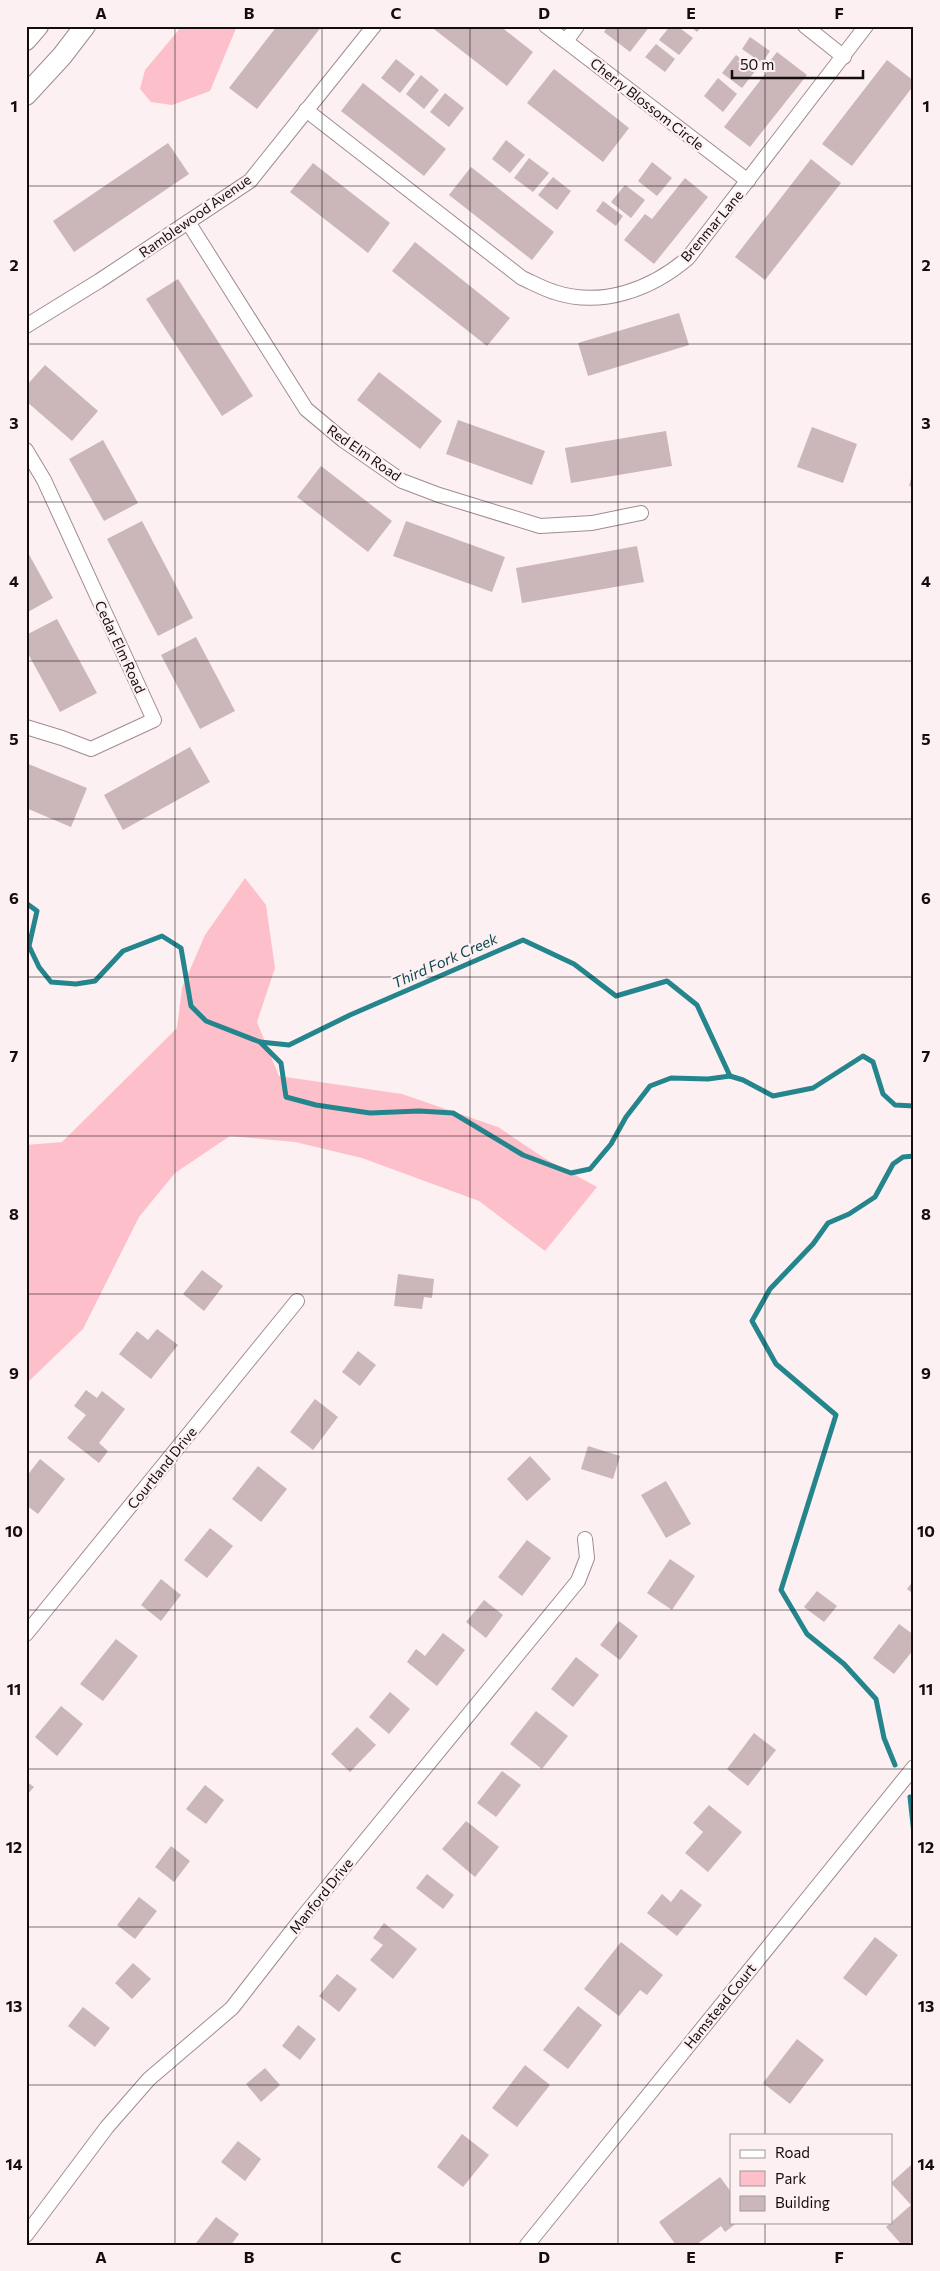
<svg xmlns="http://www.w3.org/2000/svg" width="940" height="2271" font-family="Commissioner,sans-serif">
	<rect width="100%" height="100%" fill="#fdf0f2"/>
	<g fill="#fdc0ca">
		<path d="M 182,26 L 237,26 L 210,91 L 172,105 L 151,102 L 140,89 L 145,70 Z"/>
		<path d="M 245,878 L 266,905 L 275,968 L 257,1022 L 279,1076 L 402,1094 L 498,1127 L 544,1158 L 597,1187 L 545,1251 L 479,1201 L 362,1158 L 295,1142 L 230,1136 L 175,1173 L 139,1217 L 83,1329 L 26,1384 L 26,1145 L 62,1142 L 177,1028 L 182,988 L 205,935 Z"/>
	</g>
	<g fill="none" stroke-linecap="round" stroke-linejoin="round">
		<g stroke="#25858d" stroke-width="5">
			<path d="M 26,903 L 37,911 L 29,946 L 39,967 L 51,982 L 76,984 L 95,981 L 123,951 L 162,936 L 181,948 L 191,1006 L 206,1021 L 260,1042 L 289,1045 L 350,1015 L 523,940 L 574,964 L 616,996 L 667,981 L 697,1005 L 730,1076"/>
			<path d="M 260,1042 L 281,1063 L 286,1097 L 316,1105 L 370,1113 L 419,1111 L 453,1113 L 523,1155 L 571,1173 L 590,1169 L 611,1144 L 626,1117 L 650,1086 L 671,1078 L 708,1079 L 730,1076 L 743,1080 L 773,1096 L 813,1088 L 863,1056 L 873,1062 L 883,1094 L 895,1105 L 914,1106"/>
			<path d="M 895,1765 L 884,1738 L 876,1699 L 844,1664 L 807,1634 L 781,1590 L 836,1415 L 776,1364 L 752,1321 L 770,1289 L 813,1244 L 828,1223 L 849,1214 L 875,1197 L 893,1164 L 903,1157 L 914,1156"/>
			<path d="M 910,1797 L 914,1834"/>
		</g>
	</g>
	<g fill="#cbb6b9">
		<path d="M 277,26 L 322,26 L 257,109 L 229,88 Z"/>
		<path d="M 430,26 L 500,26 L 533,52 L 507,86 Z"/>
		<path d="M 608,26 L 650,26 L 630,52 L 604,32 Z"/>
		<path d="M 670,26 L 677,26 L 693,38 L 679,55 L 659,40 Z"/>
		<path d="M 690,26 L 702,26 L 697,32 Z"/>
		<path d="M 750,37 L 770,51 L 762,63 L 742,49 Z"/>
		<path d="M 656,44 L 675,59 L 665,72 L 645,57 Z"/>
		<path d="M 777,52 L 807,75 L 750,147 L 724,127 L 769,69 L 766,66 Z"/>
		<path d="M 736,55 L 756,70 L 742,88 L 722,73 Z"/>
		<path d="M 396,59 L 415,74 L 400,93 L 381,78 Z"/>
		<path d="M 887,60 L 914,81 L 914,85 L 852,166 L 822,144 Z"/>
		<path d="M 554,69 L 629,128 L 603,162 L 527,103 Z"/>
		<path d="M 421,75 L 439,90 L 424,109 L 406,94 Z"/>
		<path d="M 718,78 L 737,94 L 723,112 L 704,96 Z"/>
		<path d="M 363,83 L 446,149 L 424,176 L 341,111 Z"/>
		<path d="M 445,93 L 464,108 L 449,127 L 430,112 Z"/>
		<path d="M 506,140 L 525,155 L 510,173 L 492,159 Z"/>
		<path d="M 168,143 L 189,174 L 74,252 L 53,221 Z"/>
		<path d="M 529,158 L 549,173 L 533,192 L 514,178 Z"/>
		<path d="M 811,159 L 841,183 L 765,280 L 735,257 Z"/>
		<path d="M 652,162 L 672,178 L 657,196 L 638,181 Z"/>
		<path d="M 313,163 L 390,223 L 368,253 L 290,192 Z"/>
		<path d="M 471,167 L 554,232 L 532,260 L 449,195 Z"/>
		<path d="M 553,177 L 571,191 L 557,210 L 538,195 Z"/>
		<path d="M 685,178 L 708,197 L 654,264 L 624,240 L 645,214 L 652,219 Z"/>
		<path d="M 625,185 L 645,200 L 631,218 L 611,202 Z"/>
		<path d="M 603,201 L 623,216 L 616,226 L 596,211 Z"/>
		<path d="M 415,242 L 510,318 L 487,346 L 392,271 Z"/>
		<path d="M 178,279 L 253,396 L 222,416 L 146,299 Z"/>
		<path d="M 679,313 L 689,345 L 588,376 L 578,343 Z"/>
		<path d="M 45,365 L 98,411 L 72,441 L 26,401 L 26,386 Z"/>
		<path d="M 379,372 L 442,421 L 420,449 L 357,400 Z"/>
		<path d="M 458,420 L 545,451 L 532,485 L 446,454 Z"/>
		<path d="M 812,427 L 857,444 L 843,483 L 797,467 Z"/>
		<path d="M 666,431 L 672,466 L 571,483 L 565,448 Z"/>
		<path d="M 103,440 L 138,503 L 104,521 L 69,459 Z"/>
		<path d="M 321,466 L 392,521 L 368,552 L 297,497 Z"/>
		<path d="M 913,471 L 914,471 L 914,487 L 909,486 Z"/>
		<path d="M 142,521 L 193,618 L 158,636 L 107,539 Z"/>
		<path d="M 406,521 L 505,557 L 492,592 L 393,556 Z"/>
		<path d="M 637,546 L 644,582 L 522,603 L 516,568 Z"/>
		<path d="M 26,549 L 53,598 L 26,613 Z"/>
		<path d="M 57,619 L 97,693 L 60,712 L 26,650 L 26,635 Z"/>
		<path d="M 196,637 L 235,711 L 200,729 L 161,655 Z"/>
		<path d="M 190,747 L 210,782 L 123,830 L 104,795 Z"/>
		<path d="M 26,763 L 87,788 L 71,827 L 26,808 Z"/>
		<path d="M 202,1270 L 223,1286 L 204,1311 L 183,1294 Z"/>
		<path d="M 398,1274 L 434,1279 L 432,1298 L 424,1297 L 422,1309 L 394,1306 Z"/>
		<path d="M 157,1329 L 178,1345 L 151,1379 L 119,1354 L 137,1331 L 148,1340 Z"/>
		<path d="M 358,1351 L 376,1365 L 360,1386 L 342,1372 Z"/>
		<path d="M 86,1390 L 97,1398 L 102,1391 L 125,1409 L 99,1443 L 108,1451 L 99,1463 L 67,1438 L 86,1415 L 74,1406 Z"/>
		<path d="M 315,1399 L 338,1417 L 313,1450 L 290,1432 Z"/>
		<path d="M 588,1446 L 620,1456 L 613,1479 L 581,1469 Z"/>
		<path d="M 530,1456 L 551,1479 L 527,1501 L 507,1479 Z"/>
		<path d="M 40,1459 L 65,1479 L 38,1514 L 26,1505 L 26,1477 Z"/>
		<path d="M 258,1466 L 287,1489 L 261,1522 L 232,1499 Z"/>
		<path d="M 666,1481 L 691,1524 L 666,1538 L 641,1495 Z"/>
		<path d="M 210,1528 L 233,1546 L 207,1578 L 184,1560 Z"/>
		<path d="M 527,1540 L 551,1558 L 522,1596 L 498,1577 Z"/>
		<path d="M 670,1559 L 695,1576 L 672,1610 L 647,1593 Z"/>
		<path d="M 161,1579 L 181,1595 L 161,1621 L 141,1605 Z"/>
		<path d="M 914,1580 L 914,1594 L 907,1589 Z"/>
		<path d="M 817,1591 L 837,1606 L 824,1622 L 804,1607 Z"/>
		<path d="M 484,1600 L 503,1615 L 486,1638 L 466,1622 Z"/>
		<path d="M 619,1621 L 638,1636 L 620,1660 L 600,1645 Z"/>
		<path d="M 899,1624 L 914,1635 L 914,1649 L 894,1674 L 873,1658 Z"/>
		<path d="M 443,1633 L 465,1650 L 437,1686 L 407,1662 L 416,1649 L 425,1656 Z"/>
		<path d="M 116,1639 L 138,1656 L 103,1701 L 80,1684 Z"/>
		<path d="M 576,1657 L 599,1675 L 573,1707 L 551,1689 Z"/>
		<path d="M 390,1692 L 410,1709 L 389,1734 L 369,1717 Z"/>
		<path d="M 61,1706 L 83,1724 L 57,1756 L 35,1737 Z"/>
		<path d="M 536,1711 L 568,1736 L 542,1769 L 510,1744 Z"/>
		<path d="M 357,1727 L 376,1745 L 350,1772 L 331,1754 Z"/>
		<path d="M 754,1733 L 776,1750 L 748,1786 L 727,1769 Z"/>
		<path d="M 502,1771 L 521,1785 L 496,1817 L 477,1803 Z"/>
		<path d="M 26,1781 L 34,1787 L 26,1796 Z"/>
		<path d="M 205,1785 L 224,1800 L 206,1824 L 186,1809 Z"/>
		<path d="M 709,1805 L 742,1832 L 708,1872 L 685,1853 L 703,1832 L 693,1823 Z"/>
		<path d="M 466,1821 L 499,1847 L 475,1877 L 442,1849 Z"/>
		<path d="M 171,1846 L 190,1861 L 174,1882 L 155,1867 Z"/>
		<path d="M 427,1874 L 454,1895 L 443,1909 L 416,1888 Z"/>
		<path d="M 681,1889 L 702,1905 L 677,1936 L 647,1913 L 662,1894 L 671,1902 Z"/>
		<path d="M 139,1897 L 157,1911 L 135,1939 L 117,1925 Z"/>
		<path d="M 384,1923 L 417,1949 L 393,1979 L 370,1960 L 383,1945 L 373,1938 Z"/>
		<path d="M 875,1937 L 898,1955 L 866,1996 L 843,1978 Z"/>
		<path d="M 621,1942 L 663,1975 L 647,1995 L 640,1990 L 619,2016 L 584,1989 Z"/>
		<path d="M 133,1963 L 151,1979 L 132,1999 L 115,1983 Z"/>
		<path d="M 337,1974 L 357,1989 L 339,2012 L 319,1996 Z"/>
		<path d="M 578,2006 L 602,2025 L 568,2069 L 543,2050 Z"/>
		<path d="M 83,2007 L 110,2028 L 95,2047 L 68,2026 Z"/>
		<path d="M 298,2025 L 316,2039 L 300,2060 L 282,2046 Z"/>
		<path d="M 797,2039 L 824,2060 L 790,2104 L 763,2083 Z"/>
		<path d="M 525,2065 L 550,2085 L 517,2127 L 492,2108 Z"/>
		<path d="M 265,2068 L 280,2085 L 261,2102 L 246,2084 Z"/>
		<path d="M 462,2134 L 489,2155 L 463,2187 L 437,2167 Z"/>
		<path d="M 238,2141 L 261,2159 L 245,2181 L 221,2162 Z"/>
		<path d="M 911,2165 L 914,2168 L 914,2239 L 907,2245 L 902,2245 L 886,2227 L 911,2205 L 891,2183 Z"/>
		<path d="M 720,2177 L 731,2192 L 731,2222 L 738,2222 L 725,2232 L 721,2226 L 696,2245 L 676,2245 L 659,2222 Z"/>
		<path d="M 216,2217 L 239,2234 L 231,2245 L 198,2245 L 196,2243 Z"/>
	</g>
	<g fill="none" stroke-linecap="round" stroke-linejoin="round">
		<g stroke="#a08c8f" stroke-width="16">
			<g id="street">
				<path d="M 546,26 L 748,181"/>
				<path d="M 805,26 L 844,57"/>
				<path d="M 566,41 L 577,26"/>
				<path d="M 306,110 L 522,278 C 533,283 544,289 554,292 C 602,308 652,289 688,258 L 866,26"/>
				<path d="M 188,222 L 306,409 L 343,440 L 402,481 L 439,495 L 540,526 L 592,523 L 641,513"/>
				<path d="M 26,326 L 99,281 L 250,181 L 374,26"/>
				<path d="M 26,450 L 44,480 L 154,720 L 91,749 L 62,738 L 26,727"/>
				<path d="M 26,1634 L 297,1301"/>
				<path d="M 26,2235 L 107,2127 L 149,2079 L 232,2008 L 302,1918 L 578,1581 L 587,1558 L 585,1539"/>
				<path d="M 527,2245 L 914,1767"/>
			</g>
		</g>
		<g stroke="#a08c8f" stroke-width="22">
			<g id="secondary">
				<path d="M 26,40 L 38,26"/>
				<path d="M 26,95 L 62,56 L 85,26"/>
			</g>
		</g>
		<use href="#street" stroke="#fff" stroke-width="14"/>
		<use href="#secondary" stroke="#fff" stroke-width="20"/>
	</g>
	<path fill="none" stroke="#140d0e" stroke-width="1" stroke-opacity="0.55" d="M 175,26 L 175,2245M 322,26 L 322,2245M 470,26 L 470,2245M 618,26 L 618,2245M 765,26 L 765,2135M 26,186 L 914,186M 26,344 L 914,344M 26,502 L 914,502M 26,661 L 914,661M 26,819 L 914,819M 26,977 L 914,977M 26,1136 L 914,1136M 26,1294 L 914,1294M 26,1452 L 914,1452M 26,1610 L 914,1610M 26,1769 L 914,1769M 26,1927 L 914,1927M 26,2085 L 914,2085M 765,2222 L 765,2245"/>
	<g text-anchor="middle" stroke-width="4.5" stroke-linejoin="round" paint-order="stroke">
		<g font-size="14" fill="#140d0e" stroke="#fdf0f2">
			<text transform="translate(647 104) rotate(38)" y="5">Cherry Blossom Circle</text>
			<text transform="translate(195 216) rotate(-35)" y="5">Ramblewood Avenue</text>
			<text transform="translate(712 226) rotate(-50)" y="5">Brenmar Lane</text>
			<text transform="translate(364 453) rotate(35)" y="5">Red Elm Road</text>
			<text transform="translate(120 647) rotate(65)" y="5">Cedar Elm Road</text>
			<text transform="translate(162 1468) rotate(-51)" y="5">Courtland Drive</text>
			<text transform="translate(321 1896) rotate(-51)" y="5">Manford Drive</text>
			<text transform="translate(720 2006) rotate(-51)" y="5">Hamstead Court</text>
		</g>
		<g font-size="15" font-style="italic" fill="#0d484d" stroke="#fdf0f2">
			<text transform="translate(445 961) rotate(-24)" y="5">Third Fork Creek</text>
		</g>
	</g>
	<rect width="940" height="2271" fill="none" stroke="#fdf0f2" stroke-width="55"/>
	<rect x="730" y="2134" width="162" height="90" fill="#fdf0f2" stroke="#a09597"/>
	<rect x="740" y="2150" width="25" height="8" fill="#ffffff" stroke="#a09597"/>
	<text x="775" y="2158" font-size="15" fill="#140d0e">Road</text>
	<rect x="740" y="2171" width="25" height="15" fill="#fdc0ca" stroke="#a09597"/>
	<text x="775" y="2184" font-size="15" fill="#140d0e">Park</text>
	<rect x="740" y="2196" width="25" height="15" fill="#cbb6b9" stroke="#a09597"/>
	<text x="775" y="2208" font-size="15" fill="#140d0e">Building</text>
	<path d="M732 70v8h131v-8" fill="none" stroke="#140d0e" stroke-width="2.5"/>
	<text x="740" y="70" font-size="15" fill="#140d0e" stroke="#fdf0f2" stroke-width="4" paint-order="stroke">50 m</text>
	<rect x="28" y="28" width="884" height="2216" fill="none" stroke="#140d0e" stroke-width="2"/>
	<g font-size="16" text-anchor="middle" font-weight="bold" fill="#140d0e">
		<text x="101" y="19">A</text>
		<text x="249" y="19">B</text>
		<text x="396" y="19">C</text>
		<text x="544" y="19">D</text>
		<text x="691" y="19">E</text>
		<text x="839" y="19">F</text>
		<text x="14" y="112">1</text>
		<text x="926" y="112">1</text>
		<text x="14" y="271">2</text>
		<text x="926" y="271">2</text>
		<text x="14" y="429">3</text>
		<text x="926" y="429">3</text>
		<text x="14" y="587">4</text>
		<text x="926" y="587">4</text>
		<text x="14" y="745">5</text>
		<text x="926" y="745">5</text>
		<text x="14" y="904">6</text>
		<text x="926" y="904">6</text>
		<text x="14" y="1062">7</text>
		<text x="926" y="1062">7</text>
		<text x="14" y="1220">8</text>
		<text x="926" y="1220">8</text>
		<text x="14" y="1379">9</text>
		<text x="926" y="1379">9</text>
		<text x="14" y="1537">10</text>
		<text x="926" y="1537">10</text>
		<text x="14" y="1695">11</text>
		<text x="926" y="1695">11</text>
		<text x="14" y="1853">12</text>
		<text x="926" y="1853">12</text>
		<text x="14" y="2012">13</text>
		<text x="926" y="2012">13</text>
		<text x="14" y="2170">14</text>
		<text x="926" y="2170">14</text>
		<text x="101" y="2263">A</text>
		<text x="249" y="2263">B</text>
		<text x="396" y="2263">C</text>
		<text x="544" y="2263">D</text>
		<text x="691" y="2263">E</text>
		<text x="839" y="2263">F</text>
	</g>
</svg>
